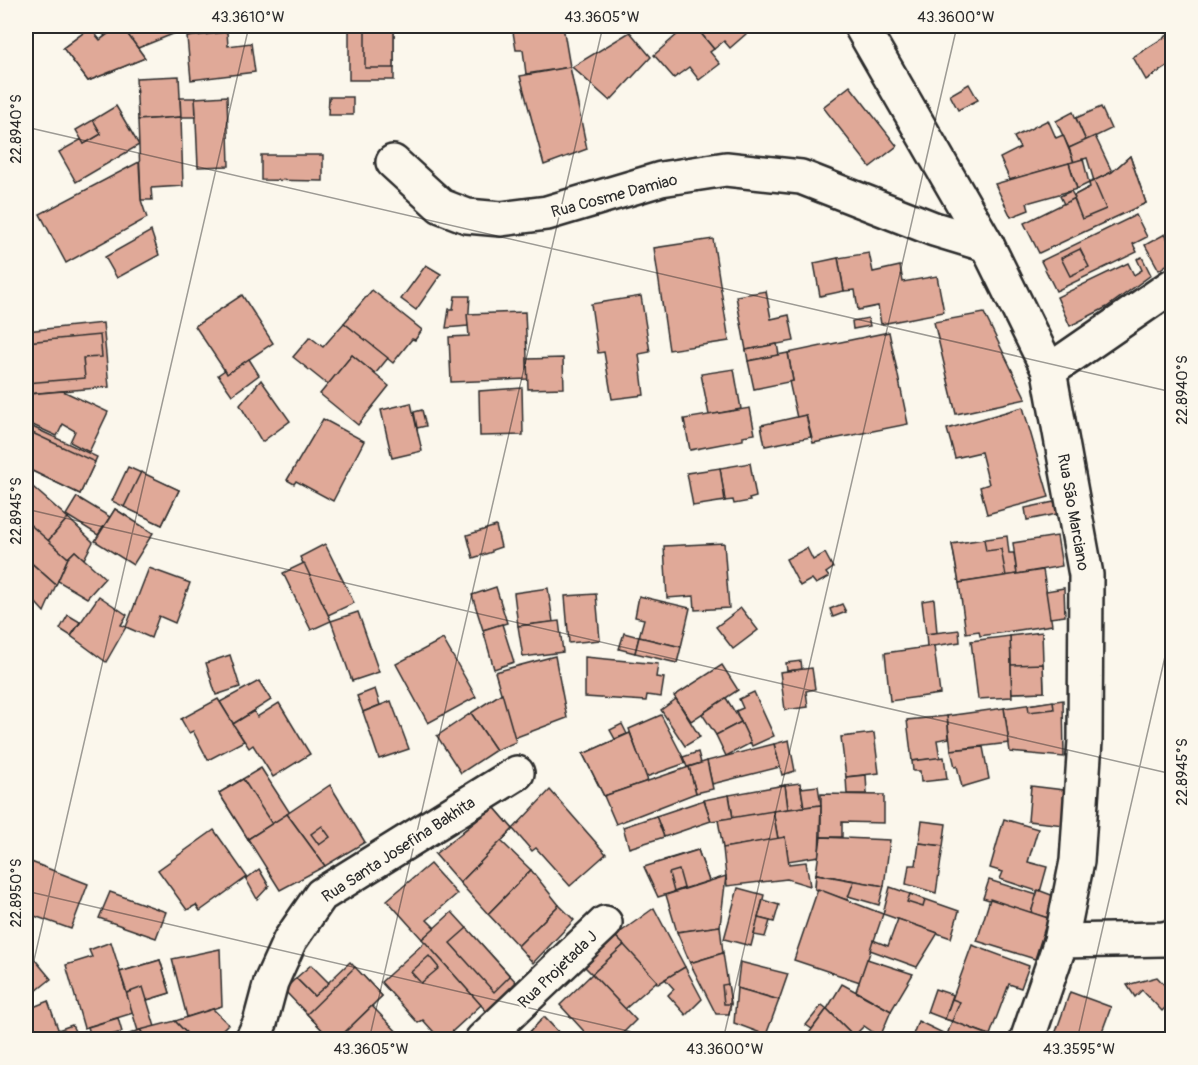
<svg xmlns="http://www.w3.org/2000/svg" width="1198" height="1065" font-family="Pangolin,sans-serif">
	<rect width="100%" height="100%" fill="#fbf7ec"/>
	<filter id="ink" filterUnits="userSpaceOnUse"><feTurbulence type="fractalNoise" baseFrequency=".0167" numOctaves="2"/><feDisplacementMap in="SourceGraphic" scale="12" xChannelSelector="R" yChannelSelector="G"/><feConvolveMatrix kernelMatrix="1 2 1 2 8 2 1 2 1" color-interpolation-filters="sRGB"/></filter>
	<g filter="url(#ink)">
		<g fill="#e0a998" stroke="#2b2b2b" stroke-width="1.5">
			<path d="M 96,26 L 121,26 L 145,58 L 88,81 L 63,48 L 90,28 L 100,40 L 105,36 Z"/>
			<path d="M 119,26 L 122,26 L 145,58 L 88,81 L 63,48 L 90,28 L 100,40 Z"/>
			<path d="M 135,26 L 193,26 L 138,48 L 126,32 Z"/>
			<rect x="349" y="26" width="45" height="54"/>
			<rect x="365" y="26" width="29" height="42"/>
			<path d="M 512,26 L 563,26 L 570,67 L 526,74 L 523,50 L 516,50 Z"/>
			<path d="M 687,26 L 695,26 L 714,49 L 710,52 L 720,64 L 699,80 L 689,67 L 674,78 L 654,55 Z"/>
			<path d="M 695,26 L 753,26 L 754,27 L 730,48 L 724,41 L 714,49 Z"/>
			<path d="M 227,32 L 228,46 L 251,43 L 255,72 L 191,80 L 187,37 Z"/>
			<path d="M 630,32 L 651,57 L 610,101 L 572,67 Z"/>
			<path d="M 1168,35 L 1172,39 L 1172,63 L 1146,80 L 1133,57 Z"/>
			<path d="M 570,67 L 587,149 L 544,165 L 520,76 Z"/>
			<path d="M 179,76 L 181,117 L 138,120 L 136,78 Z"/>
			<path d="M 969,84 L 978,100 L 958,110 L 950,95 Z"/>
			<path d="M 850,86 L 897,146 L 870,167 L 823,107 Z"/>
			<path d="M 227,96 L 229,166 L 198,167 L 195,98 Z"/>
			<path d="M 329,97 L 353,97 L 353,115 L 328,115 Z"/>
			<path d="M 180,98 L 195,98 L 196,117 L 181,117 Z"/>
			<path d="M 116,106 L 139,145 L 76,182 L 59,152 L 82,139 L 84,144 L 101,134 L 93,120 Z"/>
			<path d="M 1101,107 L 1111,129 L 1086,141 L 1076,118 Z"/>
			<path d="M 1073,112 L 1086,141 L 1069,148 L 1056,121 Z"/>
			<path d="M 181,117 L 183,186 L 151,188 L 152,200 L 141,200 L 138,120 Z"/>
			<path d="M 93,120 L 101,134 L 84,144 L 76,130 Z"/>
			<path d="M 1048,120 L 1056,138 L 1063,135 L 1074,162 L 1010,180 L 1000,158 L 1020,148 L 1014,137 Z"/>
			<path d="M 1095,136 L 1112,172 L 1094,181 L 1087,158 L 1074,162 L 1069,148 Z"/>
			<path d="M 261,155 L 323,155 L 323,181 L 261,180 Z"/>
			<path d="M 1130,156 L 1146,203 L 1127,211 L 1120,196 L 1103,203 L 1094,181 L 1112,172 Z"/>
			<path d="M 1130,156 L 1146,203 L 1039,253 L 1024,223 L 1075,198 L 1073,196 L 1090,187 L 1089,183 L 1112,172 Z"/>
			<path d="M 1083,159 L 1089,183 L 1077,189 L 1069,163 Z"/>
			<path d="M 139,162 L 141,200 L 147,218 L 66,263 L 40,214 Z"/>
			<path d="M 1069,163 L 1077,189 L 1027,203 L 1029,210 L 1011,217 L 995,184 Z"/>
			<path d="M 1094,181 L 1106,209 L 1082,219 L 1073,196 L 1090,187 L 1089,183 Z"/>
			<path d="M 1071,191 L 1075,198 L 1064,204 L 1060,196 Z"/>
			<path d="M 1136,215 L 1147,237 L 1133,244 L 1137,252 L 1056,291 L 1041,261 Z"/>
			<path d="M 151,231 L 159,255 L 117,278 L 105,257 Z"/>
			<path d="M 1165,234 L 1172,248 L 1172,261 L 1159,270 L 1145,245 Z"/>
			<path d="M 713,239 L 729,341 L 669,350 L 654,248 Z"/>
			<path d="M 1080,249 L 1089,267 L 1070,276 L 1061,258 Z"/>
			<path d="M 869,253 L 873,272 L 900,266 L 903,282 L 937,276 L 944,312 L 881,324 L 878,306 L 858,310 L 855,290 L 844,291 L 838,258 Z"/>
			<path d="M 1142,257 L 1151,275 L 1107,307 L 1070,326 L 1057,297 L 1128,263 L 1134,275 L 1142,270 L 1137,259 Z"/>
			<path d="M 838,258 L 844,291 L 820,296 L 814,263 Z"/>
			<path d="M 426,265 L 441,274 L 416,310 L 401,299 Z"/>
			<path d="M 372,290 L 422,330 L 415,340 L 412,339 L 393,363 L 344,323 Z"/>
			<path d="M 766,291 L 771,319 L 789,315 L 794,341 L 746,350 L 736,296 Z"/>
			<path d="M 242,295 L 273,343 L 227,374 L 195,326 Z"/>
			<path d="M 455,296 L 470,296 L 468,326 L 446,328 L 449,309 L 453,309 Z"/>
			<path d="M 641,296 L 650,352 L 639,354 L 644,395 L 612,399 L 604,352 L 598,353 L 591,304 Z"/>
			<path d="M 525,312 L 528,379 L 451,382 L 449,337 L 469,336 L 467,314 Z"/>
			<path d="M 984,313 L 1026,399 L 956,414 L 934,322 Z"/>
			<path d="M 868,318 L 870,326 L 853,329 L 852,321 Z"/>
			<path d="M 103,323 L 109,387 L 26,394 L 26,331 Z"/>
			<path d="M 344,323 L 388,358 L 375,374 L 352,355 L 328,385 L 293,357 L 310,337 L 323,347 Z"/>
			<path d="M 889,332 L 908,424 L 813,443 L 806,415 L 797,418 L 789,381 L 793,381 L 788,353 Z"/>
			<path d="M 100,335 L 102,357 L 83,358 L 85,378 L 26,383 L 26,342 Z"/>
			<path d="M 777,344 L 779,355 L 748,361 L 746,350 Z"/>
			<path d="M 788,353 L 793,381 L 754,389 L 748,361 Z"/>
			<path d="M 352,355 L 389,386 L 358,425 L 320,394 Z"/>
			<path d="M 563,358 L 564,388 L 528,389 L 527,359 Z"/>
			<path d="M 249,359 L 259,375 L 232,395 L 218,375 L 225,370 L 227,374 Z"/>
			<path d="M 734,369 L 741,409 L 709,415 L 701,374 Z"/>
			<path d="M 261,380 L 290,421 L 262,442 L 240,405 Z"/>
			<path d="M 522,388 L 523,435 L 480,436 L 479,391 Z"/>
			<path d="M 63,391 L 108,412 L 89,452 L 70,442 L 75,431 L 63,424 L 57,436 L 26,422 L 26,404 L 29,394 Z"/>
			<path d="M 411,403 L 422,451 L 392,458 L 381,410 Z"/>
			<path d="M 1023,407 L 1049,497 L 987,514 L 980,487 L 989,484 L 981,452 L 955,458 L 947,429 Z"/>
			<path d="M 750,408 L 755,434 L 743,436 L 743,440 L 690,450 L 684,419 Z"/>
			<path d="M 422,410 L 426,426 L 417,428 L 414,412 Z"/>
			<path d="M 806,415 L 811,437 L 765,446 L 761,425 Z"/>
			<path d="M 323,419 L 364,441 L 333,501 L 296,481 L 294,484 L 287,480 Z"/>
			<path d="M 26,424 L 97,457 L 80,494 L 26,468 Z"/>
			<path d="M 26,430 L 95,462 L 80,494 L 26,468 Z"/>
			<path d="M 750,463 L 756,497 L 749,499 L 750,501 L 734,504 L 733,500 L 725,501 L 720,468 Z"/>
			<path d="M 128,467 L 179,490 L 162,525 L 112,501 Z"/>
			<path d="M 720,468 L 725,501 L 693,506 L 687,473 Z"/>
			<path d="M 141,472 L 179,490 L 162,525 L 124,507 Z"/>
			<path d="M 26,481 L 68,518 L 48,541 L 26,521 Z"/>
			<path d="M 77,497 L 110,517 L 98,535 L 66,515 Z"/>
			<path d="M 1054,502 L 1057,514 L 1027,520 L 1025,508 Z"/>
			<path d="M 115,509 L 132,520 L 124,533 L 107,522 Z"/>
			<path d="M 115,509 L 153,533 L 133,565 L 95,541 Z"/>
			<path d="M 68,518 L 93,542 L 84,559 L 75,551 L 68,558 L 48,541 Z"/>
			<path d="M 26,521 L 68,558 L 56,585 L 26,558 Z"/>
			<path d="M 496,526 L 501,547 L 492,550 L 492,552 L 473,558 L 467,535 Z"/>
			<path d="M 1007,536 L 1009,553 L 1014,553 L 1017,574 L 959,583 L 952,544 Z"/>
			<path d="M 1057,536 L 1062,566 L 1017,574 L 1013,543 Z"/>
			<path d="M 984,539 L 986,551 L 1001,549 L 1006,576 L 959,583 L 952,544 Z"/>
			<path d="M 724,543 L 729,608 L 695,610 L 694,596 L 667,598 L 664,546 Z"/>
			<path d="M 325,544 L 354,603 L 328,615 L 300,557 Z"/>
			<path d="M 807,548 L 813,560 L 825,553 L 833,568 L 826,573 L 829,577 L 816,584 L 812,579 L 800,586 L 786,559 Z"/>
			<path d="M 75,551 L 105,578 L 87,598 L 58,581 L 68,558 Z"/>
			<path d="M 29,561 L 56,585 L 44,612 L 26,592 L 26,566 Z"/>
			<path d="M 304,563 L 331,621 L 311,630 L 283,573 Z"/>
			<path d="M 149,568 L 190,583 L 175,623 L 159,616 L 151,638 L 126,627 Z"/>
			<path d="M 1043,570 L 1052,625 L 980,636 L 979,631 L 966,633 L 959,583 Z"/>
			<path d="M 496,587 L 507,623 L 483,630 L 472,595 Z"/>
			<path d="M 548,588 L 553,622 L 518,626 L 514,593 Z"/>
			<path d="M 1064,588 L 1065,616 L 1050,618 L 1046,591 Z"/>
			<path d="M 596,594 L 600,640 L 569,643 L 565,596 Z"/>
			<path d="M 99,596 L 127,615 L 121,625 L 126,627 L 106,662 L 71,636 Z"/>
			<path d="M 639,596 L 690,608 L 681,647 L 639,637 L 644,619 L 635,617 Z"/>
			<path d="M 934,599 L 937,633 L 926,634 L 922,601 Z"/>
			<path d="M 842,604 L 846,612 L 833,617 L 830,609 Z"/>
			<path d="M 741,608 L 758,630 L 733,649 L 716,627 Z"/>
			<path d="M 358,612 L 379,672 L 352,681 L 331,621 Z"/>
			<path d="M 68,615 L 80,622 L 71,636 L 60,629 Z"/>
			<path d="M 559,621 L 563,652 L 523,657 L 518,626 Z"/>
			<path d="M 502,624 L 514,662 L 494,669 L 483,630 Z"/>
			<path d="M 959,630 L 960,642 L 927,647 L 926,634 Z"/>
			<path d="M 1042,632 L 1044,692 L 1012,693 L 1010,636 Z"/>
			<path d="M 624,633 L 639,637 L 635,653 L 619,649 Z"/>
			<path d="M 1010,636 L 1012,697 L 978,699 L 971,641 Z"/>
			<path d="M 639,637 L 681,647 L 677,663 L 635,653 Z"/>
			<path d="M 443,639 L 476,697 L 428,723 L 396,664 Z"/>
			<path d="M 934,646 L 940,694 L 890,701 L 885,653 Z"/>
			<path d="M 230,655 L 240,687 L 216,695 L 206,663 Z"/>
			<path d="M 555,656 L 567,718 L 514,738 L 495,672 Z"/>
			<path d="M 585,657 L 658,664 L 656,677 L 664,678 L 661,697 L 647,695 L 646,701 L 585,697 Z"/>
			<path d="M 801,661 L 802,669 L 787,671 L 786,663 Z"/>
			<path d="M 1043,664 L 1044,692 L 1012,693 L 1011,665 Z"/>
			<path d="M 722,665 L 738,690 L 691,721 L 674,696 Z"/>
			<path d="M 812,668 L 815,689 L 806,691 L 808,707 L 785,710 L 780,672 Z"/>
			<path d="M 259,681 L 271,700 L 233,724 L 220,702 Z"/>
			<path d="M 375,689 L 380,705 L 363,712 L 357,696 Z"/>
			<path d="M 754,692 L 774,736 L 752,746 L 736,711 L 743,708 L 739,699 Z"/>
			<path d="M 502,693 L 516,742 L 496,750 L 471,713 Z"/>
			<path d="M 726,698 L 741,722 L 716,735 L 702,714 Z"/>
			<path d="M 218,699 L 244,741 L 208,760 L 193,731 L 189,733 L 181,719 Z"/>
			<path d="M 676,699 L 700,737 L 685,746 L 661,710 Z"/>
			<path d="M 1063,700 L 1064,757 L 1010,752 L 1004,708 Z"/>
			<path d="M 391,701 L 409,749 L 379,759 L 363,712 Z"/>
			<path d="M 1053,701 L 1054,709 L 1029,712 L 1028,705 Z"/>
			<path d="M 279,703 L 310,754 L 273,777 L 253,745 L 249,748 L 233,724 L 254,711 L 257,717 Z"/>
			<path d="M 1004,708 L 1009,743 L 951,750 L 947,716 Z"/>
			<path d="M 471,713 L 496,750 L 461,773 L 437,736 Z"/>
			<path d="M 661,715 L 686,763 L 646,777 L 629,729 Z"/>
			<path d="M 947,716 L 949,738 L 937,740 L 940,758 L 912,761 L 907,720 Z"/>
			<path d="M 741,722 L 751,743 L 726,756 L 716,735 Z"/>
			<path d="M 622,724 L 627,734 L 615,739 L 610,730 Z"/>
			<path d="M 630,733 L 639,759 L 618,768 L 628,787 L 604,796 L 583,754 Z"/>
			<path d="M 630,733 L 648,781 L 604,796 L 583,754 Z"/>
			<path d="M 874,733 L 879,773 L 846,777 L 841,737 Z"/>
			<path d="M 789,740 L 795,771 L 782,775 L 774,744 Z"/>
			<path d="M 774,744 L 780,767 L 712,784 L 707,761 Z"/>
			<path d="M 983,747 L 989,779 L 962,787 L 957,766 L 955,767 L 951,750 Z"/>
			<path d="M 698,752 L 701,763 L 687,767 L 683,757 Z"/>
			<path d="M 944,757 L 947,779 L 921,782 L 920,771 L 913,771 L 912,761 Z"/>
			<path d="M 707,761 L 713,789 L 696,793 L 689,767 Z"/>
			<path d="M 689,767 L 696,793 L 616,824 L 604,796 Z"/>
			<path d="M 261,768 L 290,813 L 248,839 L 219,793 Z"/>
			<path d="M 866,775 L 867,794 L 847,794 L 846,777 Z"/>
			<path d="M 243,779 L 272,824 L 248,839 L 219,793 Z"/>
			<path d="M 800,783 L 804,807 L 788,809 L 785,785 Z"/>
			<path d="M 330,785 L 365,842 L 325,866 L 287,814 Z"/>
			<path d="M 785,785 L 788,809 L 733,818 L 729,795 Z"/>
			<path d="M 818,786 L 821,805 L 804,807 L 801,788 Z"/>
			<path d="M 1031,786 L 1064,790 L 1064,825 L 1028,821 Z"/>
			<path d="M 550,790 L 606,854 L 570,886 L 536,848 L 532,851 L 513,829 Z"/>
			<path d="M 821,794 L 884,795 L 884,823 L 842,822 L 842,837 L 821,837 Z"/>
			<path d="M 729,795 L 733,818 L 711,821 L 704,800 Z"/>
			<path d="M 704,800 L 711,821 L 664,837 L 656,816 Z"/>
			<path d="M 821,805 L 819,856 L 788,861 L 785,837 L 778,839 L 773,811 Z"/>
			<path d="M 494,807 L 513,829 L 472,871 L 465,865 L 480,850 L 462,832 Z"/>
			<path d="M 494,807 L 513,829 L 460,883 L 435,854 Z"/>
			<path d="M 773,811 L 778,839 L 723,848 L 718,820 Z"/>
			<path d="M 287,814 L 325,866 L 280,890 L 248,839 Z"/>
			<path d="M 656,816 L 664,837 L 629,848 L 623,827 Z"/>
			<path d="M 1004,819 L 1038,829 L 1028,862 L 1047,867 L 1040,892 L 1000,879 L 1003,872 L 990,868 Z"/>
			<path d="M 922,821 L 946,824 L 943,846 L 919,843 Z"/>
			<path d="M 322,826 L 330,837 L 319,845 L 311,834 Z"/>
			<path d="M 214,830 L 247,877 L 200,911 L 196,905 L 187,910 L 158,870 Z"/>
			<path d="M 785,837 L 789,864 L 806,862 L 810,886 L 787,879 L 727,886 L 723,848 Z"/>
			<path d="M 821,837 L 890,840 L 884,886 L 816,874 Z"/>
			<path d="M 501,841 L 531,870 L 488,914 L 460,883 Z"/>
			<path d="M 919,843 L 943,846 L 936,893 L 906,884 L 909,865 L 916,865 Z"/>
			<path d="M 698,850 L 709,881 L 674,892 L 664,860 Z"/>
			<path d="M 698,850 L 709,881 L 658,897 L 644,867 Z"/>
			<path d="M 26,860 L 88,884 L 71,929 L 26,913 Z"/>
			<path d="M 430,864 L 457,894 L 427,920 L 435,928 L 422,939 L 387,900 Z"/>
			<path d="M 259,869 L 269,886 L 257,899 L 246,879 Z"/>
			<path d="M 531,870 L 559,905 L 518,946 L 488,914 Z"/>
			<path d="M 679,870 L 684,888 L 674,892 L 669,873 Z"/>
			<path d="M 816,874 L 884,886 L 879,905 L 848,896 L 847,900 L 815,889 Z"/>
			<path d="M 816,874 L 854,881 L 847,900 L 815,889 Z"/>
			<path d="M 726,876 L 720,926 L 677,932 L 666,895 Z"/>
			<path d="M 989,880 L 1037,895 L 1031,913 L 983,898 Z"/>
			<path d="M 890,887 L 959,911 L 951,938 L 883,914 Z"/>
			<path d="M 738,888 L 764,895 L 751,946 L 724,939 Z"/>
			<path d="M 818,889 L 883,914 L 860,982 L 794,960 Z"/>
			<path d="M 1038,890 L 1054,896 L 1048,918 L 1031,913 Z"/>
			<path d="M 110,892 L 166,912 L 156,938 L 99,918 Z"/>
			<path d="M 910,894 L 925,900 L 923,907 L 907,902 Z"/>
			<path d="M 990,899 L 1048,918 L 1035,959 L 977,941 Z"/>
			<path d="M 763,900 L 779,905 L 774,922 L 758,918 Z"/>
			<path d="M 559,905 L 574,920 L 533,963 L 518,946 Z"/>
			<path d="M 654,908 L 685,967 L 658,984 L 615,936 Z"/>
			<path d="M 452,912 L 516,982 L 487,1012 L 422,939 Z"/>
			<path d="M 758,918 L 770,921 L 765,937 L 754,935 Z"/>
			<path d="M 898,919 L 938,933 L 917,967 L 870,950 L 873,940 L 888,946 Z"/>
			<path d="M 720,926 L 723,953 L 690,963 L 677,932 Z"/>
			<path d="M 467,928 L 510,976 L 494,992 L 450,943 Z"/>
			<path d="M 615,936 L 624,945 L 592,974 L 585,967 Z"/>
			<path d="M 111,942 L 133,1013 L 84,1028 L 66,965 L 92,957 L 89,950 Z"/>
			<path d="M 425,942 L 481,1005 L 443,1040 L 441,1040 L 423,1020 L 418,1023 L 381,982 Z"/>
			<path d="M 624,945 L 657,981 L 625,1009 L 592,974 Z"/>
			<path d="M 972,945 L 1029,966 L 1021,988 L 1009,984 L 990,1035 L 945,1019 Z"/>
			<path d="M 220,949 L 222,1006 L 187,1017 L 172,959 Z"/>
			<path d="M 27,950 L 51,979 L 36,991 L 33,988 L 26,994 Z"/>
			<path d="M 723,953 L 731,1004 L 729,1014 L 716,1014 L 690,963 Z"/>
			<path d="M 429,956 L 439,968 L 421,983 L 411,972 Z"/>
			<path d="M 867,959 L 913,974 L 891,1011 L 856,991 Z"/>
			<path d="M 160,960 L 170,993 L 147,1000 L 155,1027 L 138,1031 L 120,972 Z"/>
			<path d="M 160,960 L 170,993 L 147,1000 L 143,987 L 127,993 L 120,972 Z"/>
			<path d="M 350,962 L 382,996 L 337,1040 L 332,1040 L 284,990 L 296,978 L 314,996 Z"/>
			<path d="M 740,962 L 788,974 L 779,1000 L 737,988 Z"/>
			<path d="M 311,965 L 329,983 L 314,996 L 296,978 Z"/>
			<path d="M 355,967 L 382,996 L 337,1040 L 332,1040 L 307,1014 Z"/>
			<path d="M 685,967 L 702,999 L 686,1015 L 668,995 L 674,989 L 665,979 Z"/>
			<path d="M 592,974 L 636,1020 L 616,1040 L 592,1040 L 560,1005 Z"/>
			<path d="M 1157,977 L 1172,993 L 1172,1001 L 1162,1011 L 1142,990 L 1135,997 L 1127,985 Z"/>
			<path d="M 728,984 L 731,1004 L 724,1004 L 722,985 Z"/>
			<path d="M 842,984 L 891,1011 L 880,1037 L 864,1026 L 854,1036 L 827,1009 Z"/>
			<path d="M 737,988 L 779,1000 L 766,1035 L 734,1023 Z"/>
			<path d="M 935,989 L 953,995 L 945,1019 L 927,1012 Z"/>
			<path d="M 1070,992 L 1111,1007 L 1099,1040 L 1053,1040 Z"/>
			<path d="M 952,999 L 960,1002 L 952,1021 L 945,1019 Z"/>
			<path d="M 48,1001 L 62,1040 L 32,1040 L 26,1024 L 26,1010 Z"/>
			<path d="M 822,1005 L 827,1009 L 812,1029 L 806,1025 Z"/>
			<path d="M 372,1006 L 405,1040 L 344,1040 L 341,1036 Z"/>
			<path d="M 213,1009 L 228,1024 L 212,1040 L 193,1040 L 175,1021 Z"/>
			<path d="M 827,1009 L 854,1036 L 851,1040 L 804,1040 Z"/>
			<path d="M 544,1017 L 566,1040 L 522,1040 Z"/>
			<path d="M 544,1017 L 566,1040 L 522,1040 Z"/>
			<path d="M 118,1018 L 122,1032 L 92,1040 L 88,1027 Z"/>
			<path d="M 175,1021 L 193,1040 L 148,1040 L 140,1030 Z"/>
			<path d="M 918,1021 L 947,1035 L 952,1021 L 1002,1040 L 911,1040 Z"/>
			<path d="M 72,1025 L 79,1040 L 62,1040 L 58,1030 Z"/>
			<path d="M 223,1029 L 234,1040 L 212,1040 Z"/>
			<path d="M 140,1030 L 148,1040 L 120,1040 L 127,1035 Z"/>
		</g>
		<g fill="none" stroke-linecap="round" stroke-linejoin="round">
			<g stroke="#2b2b2b" stroke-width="38">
				<g id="minor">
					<path d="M 861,26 L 987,245 L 1049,371 L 1086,575 L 1085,741 L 1077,861 L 1061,941 L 1027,1040"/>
					<path d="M 393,162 L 441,206 L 467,216 L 501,219 L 547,213 L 661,179 L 726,169 L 801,177 L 934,229 L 987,245"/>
					<path d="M 1049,371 L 1172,286"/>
					<path d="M 1061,941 L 1163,939 L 1172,937"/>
					<path d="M 252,1040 L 260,1023 L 271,982 L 290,940 L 321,895 L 517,773"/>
					<path d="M 482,1040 L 605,923"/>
				</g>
			</g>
			<use href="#minor" stroke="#fbf7ec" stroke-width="33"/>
		</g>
	</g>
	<path fill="none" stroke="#2b2b2b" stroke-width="1.5" stroke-opacity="0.45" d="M 26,127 L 1172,392M 26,509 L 1172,774M 26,891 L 667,1040M 26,995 L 249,26M 369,1040 L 603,26M 723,1040 L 957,26M 1077,1040 L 1172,626"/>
	<g text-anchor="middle" stroke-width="5" stroke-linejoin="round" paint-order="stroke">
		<g font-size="16" fill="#2b2b2b" stroke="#fbf7ec">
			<text transform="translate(614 195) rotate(-15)" y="6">Rua Cosme Damiao</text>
			<text transform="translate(1074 512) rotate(80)" y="6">Rua São Marciano</text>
			<text transform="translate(398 849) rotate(-33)" y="6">Rua Santa Josefina Bakhita</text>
			<text transform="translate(557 969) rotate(-44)" y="6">Rua Projetada J</text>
		</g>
	</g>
	<rect width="1198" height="1065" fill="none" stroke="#fbf7ec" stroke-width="66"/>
	<rect x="33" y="33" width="1132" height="999" fill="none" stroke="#2b2b2b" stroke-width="2"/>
	<g font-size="15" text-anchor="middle" fill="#2b2b2b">
		<text x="248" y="22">43.3610°W</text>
		<text x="602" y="22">43.3605°W</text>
		<text x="956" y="22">43.3600°W</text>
		<text transform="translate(16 129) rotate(-90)" y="5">22.8940°S</text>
		<text transform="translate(1182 390) rotate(-90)" y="5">22.8940°S</text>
		<text transform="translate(16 511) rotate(-90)" y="5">22.8945°S</text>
		<text transform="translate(1182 772) rotate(-90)" y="5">22.8945°S</text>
		<text transform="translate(16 893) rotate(-90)" y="5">22.8950°S</text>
		<text x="371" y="1054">43.3605°W</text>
		<text x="725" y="1054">43.3600°W</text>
		<text x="1079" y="1054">43.3595°W</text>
	</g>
</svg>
